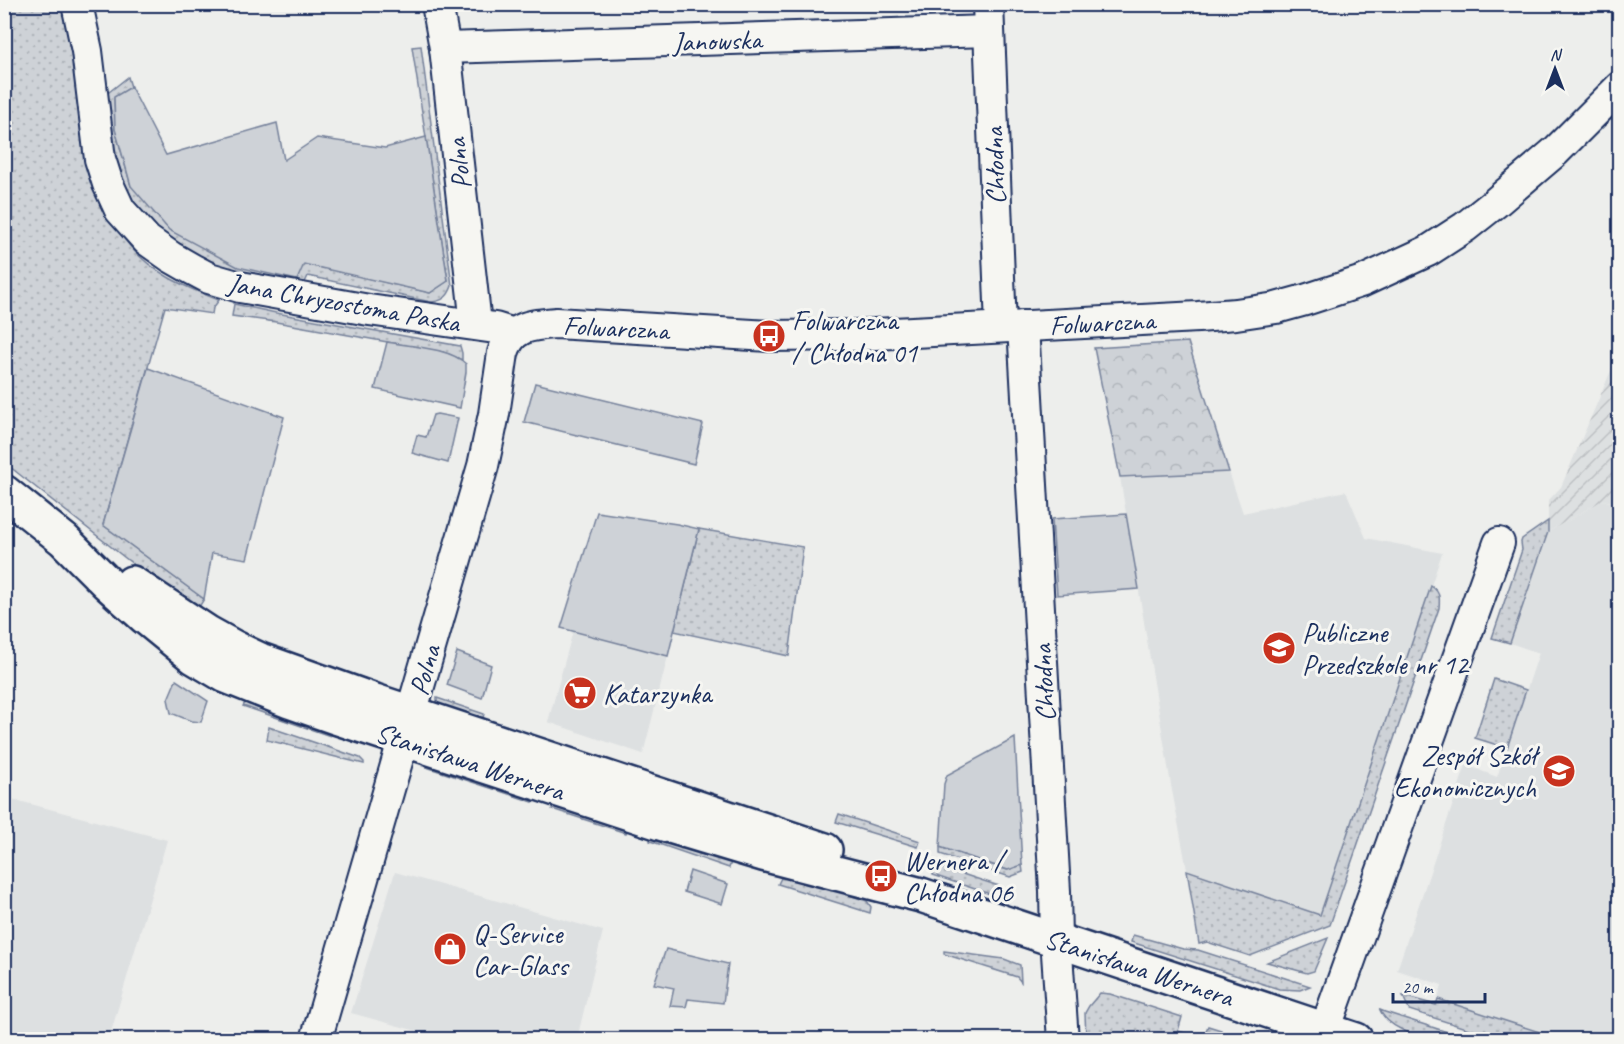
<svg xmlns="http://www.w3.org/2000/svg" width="1624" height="1044" font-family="Caveat,sans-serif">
	<defs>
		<pattern id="industrial-furrows" width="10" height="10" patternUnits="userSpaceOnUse" patternTransform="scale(1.5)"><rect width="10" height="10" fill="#dde0e1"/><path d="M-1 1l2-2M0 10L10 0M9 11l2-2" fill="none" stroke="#bdc0c3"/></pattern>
		<pattern id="grass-dots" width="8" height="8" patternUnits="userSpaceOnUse" patternTransform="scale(1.5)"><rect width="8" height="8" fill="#ced2d7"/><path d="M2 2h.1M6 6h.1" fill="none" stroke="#b0b5bb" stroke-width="1.8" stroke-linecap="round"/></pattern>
		<pattern id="forest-crowns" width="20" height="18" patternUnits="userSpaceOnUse" patternTransform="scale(1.5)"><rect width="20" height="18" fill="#ced2d7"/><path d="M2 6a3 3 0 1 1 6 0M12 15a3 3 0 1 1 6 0" fill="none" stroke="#b0b5bb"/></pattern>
	</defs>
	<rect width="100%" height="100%" fill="#edeeec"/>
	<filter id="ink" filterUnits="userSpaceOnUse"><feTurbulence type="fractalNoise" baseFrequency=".0167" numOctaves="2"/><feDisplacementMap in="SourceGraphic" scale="12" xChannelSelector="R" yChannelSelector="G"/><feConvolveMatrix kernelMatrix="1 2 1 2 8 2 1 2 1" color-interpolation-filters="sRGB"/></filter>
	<g filter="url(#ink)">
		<g fill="#dde0e1">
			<path d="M 1229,472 L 1243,513 L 1346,491 L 1366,538 L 1442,553 L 1320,915 L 1187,870 L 1171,785 L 1120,477 Z"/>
			<path d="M 1603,500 L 1619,505 L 1619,1039 L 1561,1039 L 1438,999 L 1442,985 L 1397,970 L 1466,765 L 1497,777 L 1539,653 L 1510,643 L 1548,532 Z"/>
			<path d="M 573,631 L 668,656 L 643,754 L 548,722 Z"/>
			<path d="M 4,797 L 167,840 L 109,1039 L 5,1039 Z"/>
			<path d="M 395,872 L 603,931 L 577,1039 L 446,1039 L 351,1013 Z"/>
		</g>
		<path fill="url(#industrial-furrows)" d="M 1619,352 L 1619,504 L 1603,500 L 1548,532 L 1548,501 L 1561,487 Z"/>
		<g fill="url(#grass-dots)" stroke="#74809a" stroke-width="1.5">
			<path d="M 4,5 L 64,5 L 110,218 C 116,226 120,234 126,241 C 149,272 185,287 219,300 L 213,308 L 212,314 L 165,307 L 103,525 L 204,599 L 199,607 L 191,610 L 5,463 Z"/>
			<path d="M 421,46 L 452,286 C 448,297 443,301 431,302 L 308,276 L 300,293 L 189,259 L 136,211 L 113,165 L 104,96 L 128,77 L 131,87 L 114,98 L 115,129 L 131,186 L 304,263 L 430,293 L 448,281 L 412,47 Z"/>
			<path d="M 234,304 L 276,313 L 460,346 L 462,353 L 462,360 L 443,352 L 276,322 L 232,316 Z"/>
			<path d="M 1548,521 L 1548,532 L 1510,643 L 1492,638 L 1522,550 L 1521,542 L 1522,539 Z"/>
			<path d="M 699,529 L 803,547 L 789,656 L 674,631 Z"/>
			<path d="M 1431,586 C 1440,592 1440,597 1439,608 L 1330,925 L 1250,956 L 1207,942 L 1199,944 L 1187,870 L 1320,915 Z"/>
			<path d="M 1494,679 L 1526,690 L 1507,748 L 1475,738 Z"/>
			<path d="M 248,698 L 338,727 L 330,736 L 243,706 Z"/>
			<path d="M 437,698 L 484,714 L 482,721 L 443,708 L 437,702 Z"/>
			<path d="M 269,727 L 360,758 L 364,762 L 364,764 L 267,740 Z"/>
			<path d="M 428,764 L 536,796 L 533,802 L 423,766 Z"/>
			<path d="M 554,803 L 628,827 L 626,833 L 552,809 Z"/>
			<path d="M 839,814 L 920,841 L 918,847 L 836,822 Z"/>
			<path d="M 651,834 L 731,862 L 729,868 L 650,841 Z"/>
			<path d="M 940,847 L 1007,870 L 1022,865 L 1023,872 L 1010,877 L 940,854 Z"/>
			<path d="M 935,865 L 999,886 L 996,896 L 933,875 Z"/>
			<path d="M 790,875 L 867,901 L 871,907 L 870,913 L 778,884 L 782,876 Z"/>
			<path d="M 1133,935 L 1183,949 L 1198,950 L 1310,986 L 1300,990 L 1279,989 L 1131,942 Z"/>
			<path d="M 1328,938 L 1314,971 L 1307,973 L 1267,962 Z"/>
			<path d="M 944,951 L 1004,959 L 1020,965 L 1021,982 L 1017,977 L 944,954 Z"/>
			<path d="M 1100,993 L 1110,994 L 1182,1017 L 1178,1031 L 1203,1038 L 1208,1026 L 1221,1030 L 1218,1039 L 1086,1039 L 1085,1013 L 1089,1006 Z"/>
			<path d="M 1403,996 L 1436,1005 L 1438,999 L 1561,1039 L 1500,1039 L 1409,1010 Z"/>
			<path d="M 1380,1010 L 1385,1012 L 1469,1039 C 1457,1040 1443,1041 1431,1039 C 1414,1036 1387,1027 1380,1010 Z"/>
		</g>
		<path fill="url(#forest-crowns)" stroke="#74809a" stroke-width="1.5" d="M 1188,342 L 1229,472 L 1120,477 L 1094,348 Z"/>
		<g fill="#ced2d7" stroke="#74809a" stroke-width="1.5">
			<path d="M 131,87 L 166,155 L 277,123 L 284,160 L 317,138 L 385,148 L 426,137 L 448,281 L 430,293 L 304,264 L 297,280 L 238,267 L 169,230 L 131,186 L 115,129 L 114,97 Z"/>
			<path d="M 387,342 C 409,346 450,348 466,364 L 466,372 L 460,408 L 375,389 Z"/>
			<path d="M 148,368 L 284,417 L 247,559 L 212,553 L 204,599 L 103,525 Z"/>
			<path d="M 535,383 L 703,424 L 694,464 L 524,422 Z"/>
			<path d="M 437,414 L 458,418 L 448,463 L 412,453 L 417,435 L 426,437 L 433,415 Z"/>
			<path d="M 597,512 L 677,524 L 699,529 L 668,656 L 561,628 Z"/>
			<path d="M 1126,514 L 1139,589 L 1057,595 L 1052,519 Z"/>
			<path d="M 457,652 L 491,665 L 482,698 L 447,685 Z"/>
			<path d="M 176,680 L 208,701 L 201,722 L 191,721 L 171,713 L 168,699 Z"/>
			<path d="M 1015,738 L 1022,865 L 1008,870 L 940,847 L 944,784 L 947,775 Z"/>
			<path d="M 690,871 L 728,884 L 722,904 L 684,892 Z"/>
			<path d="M 666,949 L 728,964 L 723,1003 L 688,999 L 686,1007 L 670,1006 L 674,988 L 654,984 Z"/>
		</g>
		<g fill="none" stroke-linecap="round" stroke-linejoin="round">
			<g stroke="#1b2f5e" stroke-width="34">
				<g id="street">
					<path d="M 77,4 L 87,51 L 100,159 L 108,184 L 120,210 L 147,240 L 171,257 L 192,269 L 209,278 L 240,287 L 369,310 L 495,328 L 514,334"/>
					<path d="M 437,4 L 445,48 L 476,324"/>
					<path d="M 988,4 L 1001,327"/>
					<path d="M 445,48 L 989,31"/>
					<path d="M 1023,326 L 1055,891 L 1056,939 L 1063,1040"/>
					<path d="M 1325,1030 L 1499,543"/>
					<path d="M 316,1040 L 483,466 L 494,414 L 503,353 C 511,326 531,325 556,323 L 769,336 L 856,335 L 1198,317 L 1236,314 L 1276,308 L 1305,300 L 1363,281 L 1428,251 L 1465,227 L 1494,204 L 1556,151 L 1620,87"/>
				</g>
			</g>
			<g stroke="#1b2f5e" stroke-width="38">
				<g id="secondary">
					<path d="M 4,492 L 64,540 L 107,583 L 145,617 L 194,657 L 226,676 L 289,701 L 335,717 L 660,823 L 763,854 L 921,895 L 1356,1040"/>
					<path d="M 132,583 L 208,633 L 235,648 L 260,660 L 375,701 L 825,850"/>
				</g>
			</g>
			<use href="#street" stroke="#f6f6f2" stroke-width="30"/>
			<use href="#secondary" stroke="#f6f6f2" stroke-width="33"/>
		</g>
	</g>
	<defs>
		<g id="bus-disc" transform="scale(1.725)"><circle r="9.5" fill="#c8321e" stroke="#f6f6f2"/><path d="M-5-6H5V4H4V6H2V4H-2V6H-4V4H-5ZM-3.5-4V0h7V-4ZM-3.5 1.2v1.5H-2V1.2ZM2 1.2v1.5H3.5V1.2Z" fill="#fff"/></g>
		<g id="school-disc" transform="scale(1.725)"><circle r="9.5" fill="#c8321e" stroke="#f6f6f2"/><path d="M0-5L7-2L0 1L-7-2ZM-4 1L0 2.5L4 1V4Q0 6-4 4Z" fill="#fff"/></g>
		<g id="supermarket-disc" transform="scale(1.725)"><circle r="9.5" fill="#c8321e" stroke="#f6f6f2"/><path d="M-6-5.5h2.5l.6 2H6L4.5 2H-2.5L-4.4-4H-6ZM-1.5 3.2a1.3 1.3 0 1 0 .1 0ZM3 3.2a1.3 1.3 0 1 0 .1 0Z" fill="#fff"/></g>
		<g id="shop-disc" transform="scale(1.725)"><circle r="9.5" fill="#c8321e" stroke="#f6f6f2"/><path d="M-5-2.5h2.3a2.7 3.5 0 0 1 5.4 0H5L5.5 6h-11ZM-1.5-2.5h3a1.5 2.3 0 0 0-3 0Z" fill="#fff"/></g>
	</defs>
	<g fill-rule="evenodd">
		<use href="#bus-disc" x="769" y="336"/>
		<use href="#school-disc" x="1279" y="648"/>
		<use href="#supermarket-disc" x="580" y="693"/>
		<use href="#school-disc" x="1559" y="771"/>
		<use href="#bus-disc" x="881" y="876"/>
		<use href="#shop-disc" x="450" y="949"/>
	</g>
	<g text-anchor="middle" stroke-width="6" stroke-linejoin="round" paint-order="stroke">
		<g font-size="28" fill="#1b2f5e" stroke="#f6f6f2">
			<text transform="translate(717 40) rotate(-2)" y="10">Janowska</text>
			<text transform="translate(458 164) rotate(-97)" y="10">Polna</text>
			<text transform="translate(994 166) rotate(-92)" y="10">Chłodna</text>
			<text transform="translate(344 302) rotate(10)" y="10">Jana Chryzostoma Paska</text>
			<text transform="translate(1102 322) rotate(-3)" y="10">Folwarczna</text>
			<text transform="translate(616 327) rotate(3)" y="10">Folwarczna</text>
			<text transform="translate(424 670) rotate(-74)" y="10">Polna</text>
			<text transform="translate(1043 683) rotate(-93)" y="10">Chłodna</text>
			<text transform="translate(470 761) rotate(18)" y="10">Stanisława Wernera</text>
			<text transform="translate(1139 967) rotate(18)" y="10">Stanisława Wernera</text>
		</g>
		<g font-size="28" fill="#1b2f5e" stroke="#f6f6f2" text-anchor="start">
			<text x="792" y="330">Folwarczna<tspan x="792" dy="32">/ Chłodna 01</tspan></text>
			<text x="1302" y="642">Publiczne<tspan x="1302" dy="32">Przedszkole nr 12</tspan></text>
			<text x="603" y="703">Katarzynka</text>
			<text x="1536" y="765" text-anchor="end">Zespół Szkół<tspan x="1536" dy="32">Ekonomicznych</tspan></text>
			<text x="904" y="870">Wernera /<tspan x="904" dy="32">Chłodna 06</tspan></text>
			<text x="473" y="943">Q-Service<tspan x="473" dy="32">Car-Glass</tspan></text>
		</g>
	</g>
	<rect width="1624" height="1044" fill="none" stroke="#f6f6f2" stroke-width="24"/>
	<rect x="12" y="12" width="1600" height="1020" fill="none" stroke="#1b2f5e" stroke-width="2" filter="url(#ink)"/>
	<g transform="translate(1555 69)" stroke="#f6f6f2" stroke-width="4.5" paint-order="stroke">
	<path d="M0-4.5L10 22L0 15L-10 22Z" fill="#1b2f5e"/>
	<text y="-9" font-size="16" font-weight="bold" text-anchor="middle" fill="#1b2f5e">N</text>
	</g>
	<path d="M1393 993v9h92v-9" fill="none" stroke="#1b2f5e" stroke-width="3"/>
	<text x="1402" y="993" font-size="18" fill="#1b2f5e" stroke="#f6f6f2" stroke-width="4.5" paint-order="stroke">20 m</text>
</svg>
